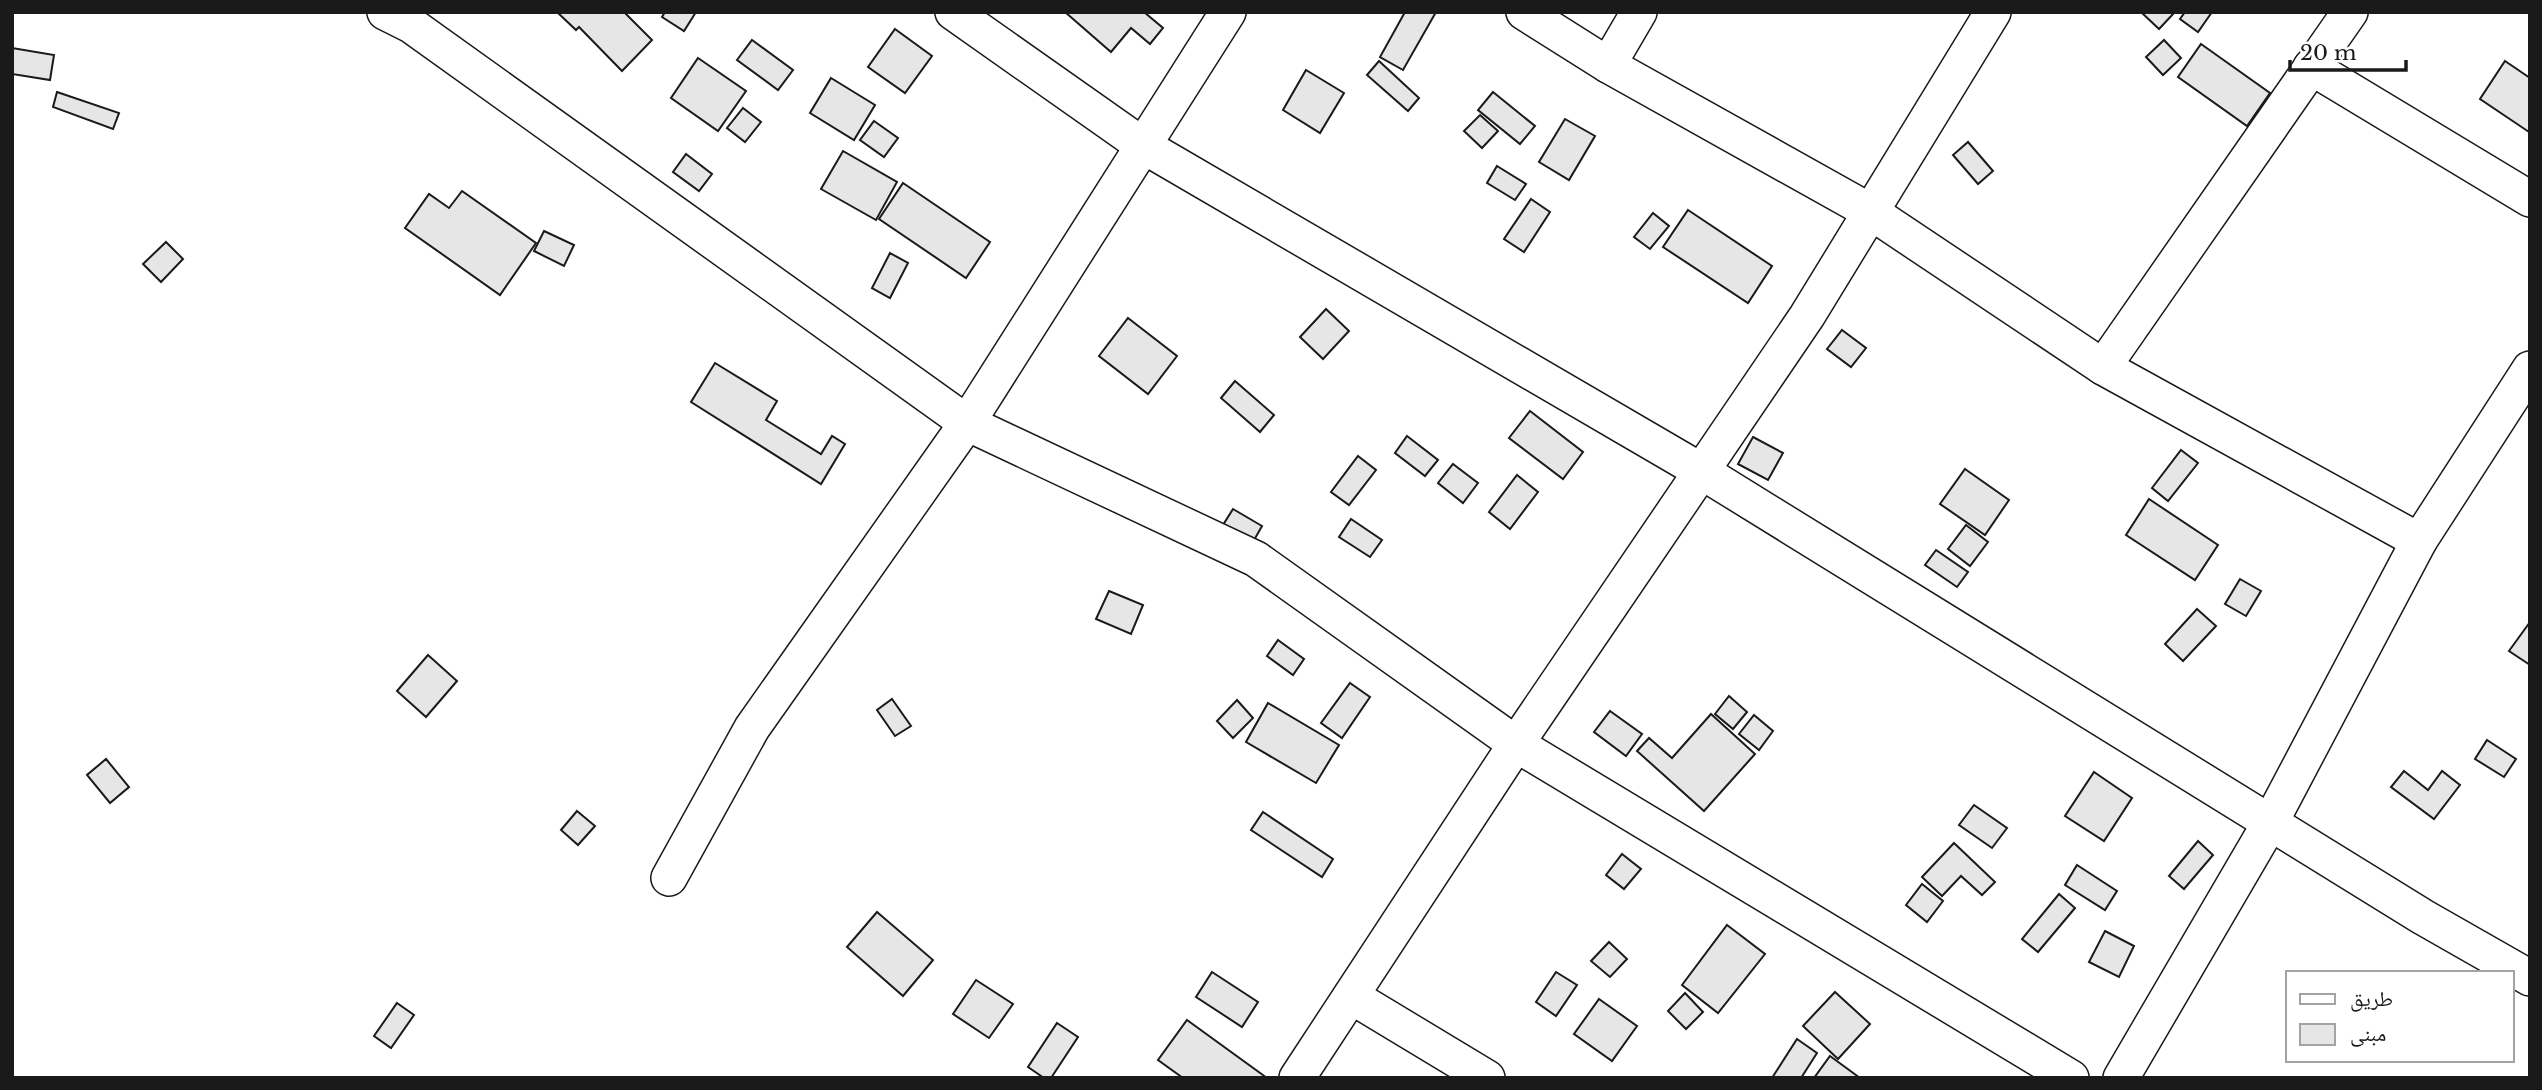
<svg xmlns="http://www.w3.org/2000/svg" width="2542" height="1090" font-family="'Libre Baskerville','Noto Naskh Arabic',serif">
	<rect width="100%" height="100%" fill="#fff"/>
	<g fill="#e6e6e6" stroke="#1a1a1a" stroke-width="2">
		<path d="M 557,12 L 624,12 L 652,40 L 622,71 L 579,27 L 576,30 Z"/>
		<path d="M 665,12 L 696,12 L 684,31 L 662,17 Z"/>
		<path d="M 1065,12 L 1144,12 L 1163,28 L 1150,44 L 1131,28 L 1111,52 Z"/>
		<path d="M 1405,12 L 1436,12 L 1403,70 L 1380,57 Z"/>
		<path d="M 2141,12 L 2173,12 L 2174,13 L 2159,29 Z"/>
		<path d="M 2185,12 L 2212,12 L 2198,32 L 2180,19 Z"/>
		<path d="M 895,29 L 932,56 L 905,93 L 868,67 Z"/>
		<path d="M 752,40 L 793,70 L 778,90 L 737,60 Z"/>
		<path d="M 2164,40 L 2181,58 L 2163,75 L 2146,57 Z"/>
		<path d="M 2201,44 L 2270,93 L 2247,126 L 2178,77 Z"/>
		<path d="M 12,48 L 54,55 L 50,80 L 12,74 Z"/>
		<path d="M 698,58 L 746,91 L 718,131 L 671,98 Z"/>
		<path d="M 1379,61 L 1419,98 L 1408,111 L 1367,75 Z"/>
		<path d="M 2505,61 L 2530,78 L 2529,132 L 2480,99 Z"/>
		<path d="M 1306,70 L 1344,93 L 1320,133 L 1283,110 Z"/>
		<path d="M 831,78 L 875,105 L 854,140 L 810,113 Z"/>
		<path d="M 57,92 L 119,113 L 113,129 L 53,107 Z"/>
		<path d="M 1493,92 L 1535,126 L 1520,144 L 1478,110 Z"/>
		<path d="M 743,108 L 761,122 L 745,142 L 727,128 Z"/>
		<path d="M 1480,115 L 1498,131 L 1482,148 L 1464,131 Z"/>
		<path d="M 1565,119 L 1595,136 L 1569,180 L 1539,162 Z"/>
		<path d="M 874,121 L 898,138 L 884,157 L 860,140 Z"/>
		<path d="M 1968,142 L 1993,171 L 1978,184 L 1953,155 Z"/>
		<path d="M 843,151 L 897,182 L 876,220 L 821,189 Z"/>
		<path d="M 686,154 L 712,174 L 699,191 L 673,172 Z"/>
		<path d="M 1497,166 L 1526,184 L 1515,200 L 1487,183 Z"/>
		<path d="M 903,183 L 990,242 L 966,278 L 879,219 Z"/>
		<path d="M 462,191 L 536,243 L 500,295 L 405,228 L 429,194 L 449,208 Z"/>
		<path d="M 1531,199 L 1550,212 L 1524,252 L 1504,239 Z"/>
		<path d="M 1688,210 L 1772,266 L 1748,303 L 1663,247 Z"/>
		<path d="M 1653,213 L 1669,226 L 1650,249 L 1634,237 Z"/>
		<path d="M 544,231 L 574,245 L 564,266 L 534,251 Z"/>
		<path d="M 166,242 L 183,259 L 161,282 L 143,264 Z"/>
		<path d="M 890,253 L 908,263 L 890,298 L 872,288 Z"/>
		<path d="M 1326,309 L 1349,331 L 1323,359 L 1300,337 Z"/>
		<path d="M 1128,318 L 1177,356 L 1148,394 L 1099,356 Z"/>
		<path d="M 1842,330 L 1866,348 L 1851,367 L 1827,349 Z"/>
		<path d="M 715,363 L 777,401 L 766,420 L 821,454 L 832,436 L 845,444 L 821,484 L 691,402 Z"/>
		<path d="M 1235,381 L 1274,415 L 1260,432 L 1221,398 Z"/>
		<path d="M 1530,411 L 1583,452 L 1563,479 L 1509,438 Z"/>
		<path d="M 1407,436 L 1438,460 L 1425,476 L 1395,453 Z"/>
		<path d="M 1753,437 L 1783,453 L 1768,480 L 1738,464 Z"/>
		<path d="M 2181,450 L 2198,463 L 2168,501 L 2152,488 Z"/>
		<path d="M 1358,456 L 1376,470 L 1349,505 L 1331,492 Z"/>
		<path d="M 1453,464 L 1478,483 L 1463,503 L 1438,483 Z"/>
		<path d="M 1965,469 L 2009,500 L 1985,535 L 1940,504 Z"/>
		<path d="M 1517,475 L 1538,492 L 1510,529 L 1489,512 Z"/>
		<path d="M 2149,499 L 2218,545 L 2195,580 L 2126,535 Z"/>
		<path d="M 1233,509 L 1262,526 L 1253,542 L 1223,525 Z"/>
		<path d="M 1351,519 L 1382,540 L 1370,557 L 1339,537 Z"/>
		<path d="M 1966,525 L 1988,542 L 1970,566 L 1948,549 Z"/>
		<path d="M 1936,550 L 1968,572 L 1957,587 L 1925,565 Z"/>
		<path d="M 2240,579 L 2261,591 L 2246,616 L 2225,604 Z"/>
		<path d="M 1109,591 L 1143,605 L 1131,634 L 1096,619 Z"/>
		<path d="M 2197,609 L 2216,626 L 2183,661 L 2165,644 Z"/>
		<path d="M 2530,622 L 2530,665 L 2509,651 Z"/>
		<path d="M 1278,640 L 1304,659 L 1293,675 L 1267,656 Z"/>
		<path d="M 428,655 L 457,681 L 426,717 L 397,691 Z"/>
		<path d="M 1350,683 L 1370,697 L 1342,738 L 1321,723 Z"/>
		<path d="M 1729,696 L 1747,712 L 1733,729 L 1715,714 Z"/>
		<path d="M 892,699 L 911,726 L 895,736 L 877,710 Z"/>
		<path d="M 1237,700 L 1253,718 L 1233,738 L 1217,721 Z"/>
		<path d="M 1268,703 L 1339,745 L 1316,783 L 1246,742 Z"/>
		<path d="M 1610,711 L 1642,734 L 1626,756 L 1594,732 Z"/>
		<path d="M 1711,714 L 1755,754 L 1704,811 L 1637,751 L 1649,738 L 1672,758 Z"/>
		<path d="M 1754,715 L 1773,731 L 1759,750 L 1739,734 Z"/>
		<path d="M 2487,740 L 2516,759 L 2504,777 L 2475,759 Z"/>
		<path d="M 106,759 L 129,787 L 110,803 L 87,775 Z"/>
		<path d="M 2404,771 L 2428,790 L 2442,771 L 2460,785 L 2434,819 L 2391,787 Z"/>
		<path d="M 2094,772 L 2132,798 L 2104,841 L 2065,816 Z"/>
		<path d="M 1974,805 L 2007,828 L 1992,848 L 1959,825 Z"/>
		<path d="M 577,811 L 595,826 L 578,845 L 561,830 Z"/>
		<path d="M 1263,812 L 1333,859 L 1322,877 L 1251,830 Z"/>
		<path d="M 2198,841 L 2213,855 L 2184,889 L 2169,876 Z"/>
		<path d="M 1954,843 L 1995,882 L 1982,895 L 1961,876 L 1942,896 L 1922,877 Z"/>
		<path d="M 1622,854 L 1641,869 L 1624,889 L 1606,875 Z"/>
		<path d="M 2077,865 L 2117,891 L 2105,910 L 2065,885 Z"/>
		<path d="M 1922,884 L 1943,901 L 1927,922 L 1906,905 Z"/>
		<path d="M 2059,894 L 2075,908 L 2038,952 L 2022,939 Z"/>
		<path d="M 877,912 L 933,960 L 903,996 L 847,947 Z"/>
		<path d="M 1727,925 L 1765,954 L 1718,1013 L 1682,985 Z"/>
		<path d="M 2105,931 L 2134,946 L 2119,977 L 2089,962 Z"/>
		<path d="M 1609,942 L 1627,959 L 1610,977 L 1591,961 Z"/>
		<path d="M 1212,972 L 1258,1002 L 1242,1027 L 1196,997 Z"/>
		<path d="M 1556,972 L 1577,985 L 1556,1016 L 1536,1002 Z"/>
		<path d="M 976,980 L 1013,1004 L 989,1038 L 953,1014 Z"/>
		<path d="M 1835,992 L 1870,1024 L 1838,1059 L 1803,1026 Z"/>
		<path d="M 1685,993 L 1703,1012 L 1686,1029 L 1668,1011 Z"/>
		<path d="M 1599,999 L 1637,1026 L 1612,1061 L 1574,1034 Z"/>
		<path d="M 397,1003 L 414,1015 L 391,1048 L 374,1036 Z"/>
		<path d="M 1187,1020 L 1267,1078 L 1183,1078 L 1158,1060 Z"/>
		<path d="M 1057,1023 L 1078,1037 L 1051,1078 L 1044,1078 L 1028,1067 Z"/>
		<path d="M 1797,1039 L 1817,1053 L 1801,1078 L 1772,1078 Z"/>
		<path d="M 1830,1056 L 1860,1078 L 1814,1078 Z"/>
	</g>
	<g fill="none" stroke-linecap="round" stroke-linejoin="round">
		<g stroke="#1a1a1a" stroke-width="38">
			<g id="street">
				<path d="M 385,12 L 411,25 L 967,423 L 1256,559 L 1516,744 L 2071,1078"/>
				<path d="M 953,12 L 1142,145 L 1701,471 L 2423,917 L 2530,978"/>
				<path d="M 1524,12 L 1608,65 L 1871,212 L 2103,367 L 2419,541"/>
				<path d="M 1608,65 L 1639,12"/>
				<path d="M 2311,67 L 2530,199"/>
				<path d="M 2103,367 L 2350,12"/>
				<path d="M 669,878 L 752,728 L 967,423 L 1228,12"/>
				<path d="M 1351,996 L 1487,1078"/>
				<path d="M 1297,1078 L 1516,744 L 1807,316 L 1993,12"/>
				<path d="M 2121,1078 L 2270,823 L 2419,541 L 2530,369"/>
			</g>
		</g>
		<use href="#street" stroke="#fff" stroke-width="35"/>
	</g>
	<rect width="2542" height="1090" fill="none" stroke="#1a1a1a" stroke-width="28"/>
	<rect x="2286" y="971" width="228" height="91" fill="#ffffff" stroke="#a3a3a3" stroke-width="2"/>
	<rect x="2300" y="994" width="35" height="10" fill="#ffffff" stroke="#a3a3a3" stroke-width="2"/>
	<text x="2350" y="1006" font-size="21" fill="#1a1a1a">طريق</text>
	<rect x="2300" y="1024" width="35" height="21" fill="#e6e6e6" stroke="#a3a3a3" stroke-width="2"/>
	<text x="2350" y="1041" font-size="21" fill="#1a1a1a">مبنى</text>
	<path d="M2290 60v10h116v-10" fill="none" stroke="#1a1a1a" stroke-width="3.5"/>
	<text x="2300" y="60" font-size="21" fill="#1a1a1a" stroke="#ffffff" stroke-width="5" paint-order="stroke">20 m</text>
</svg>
